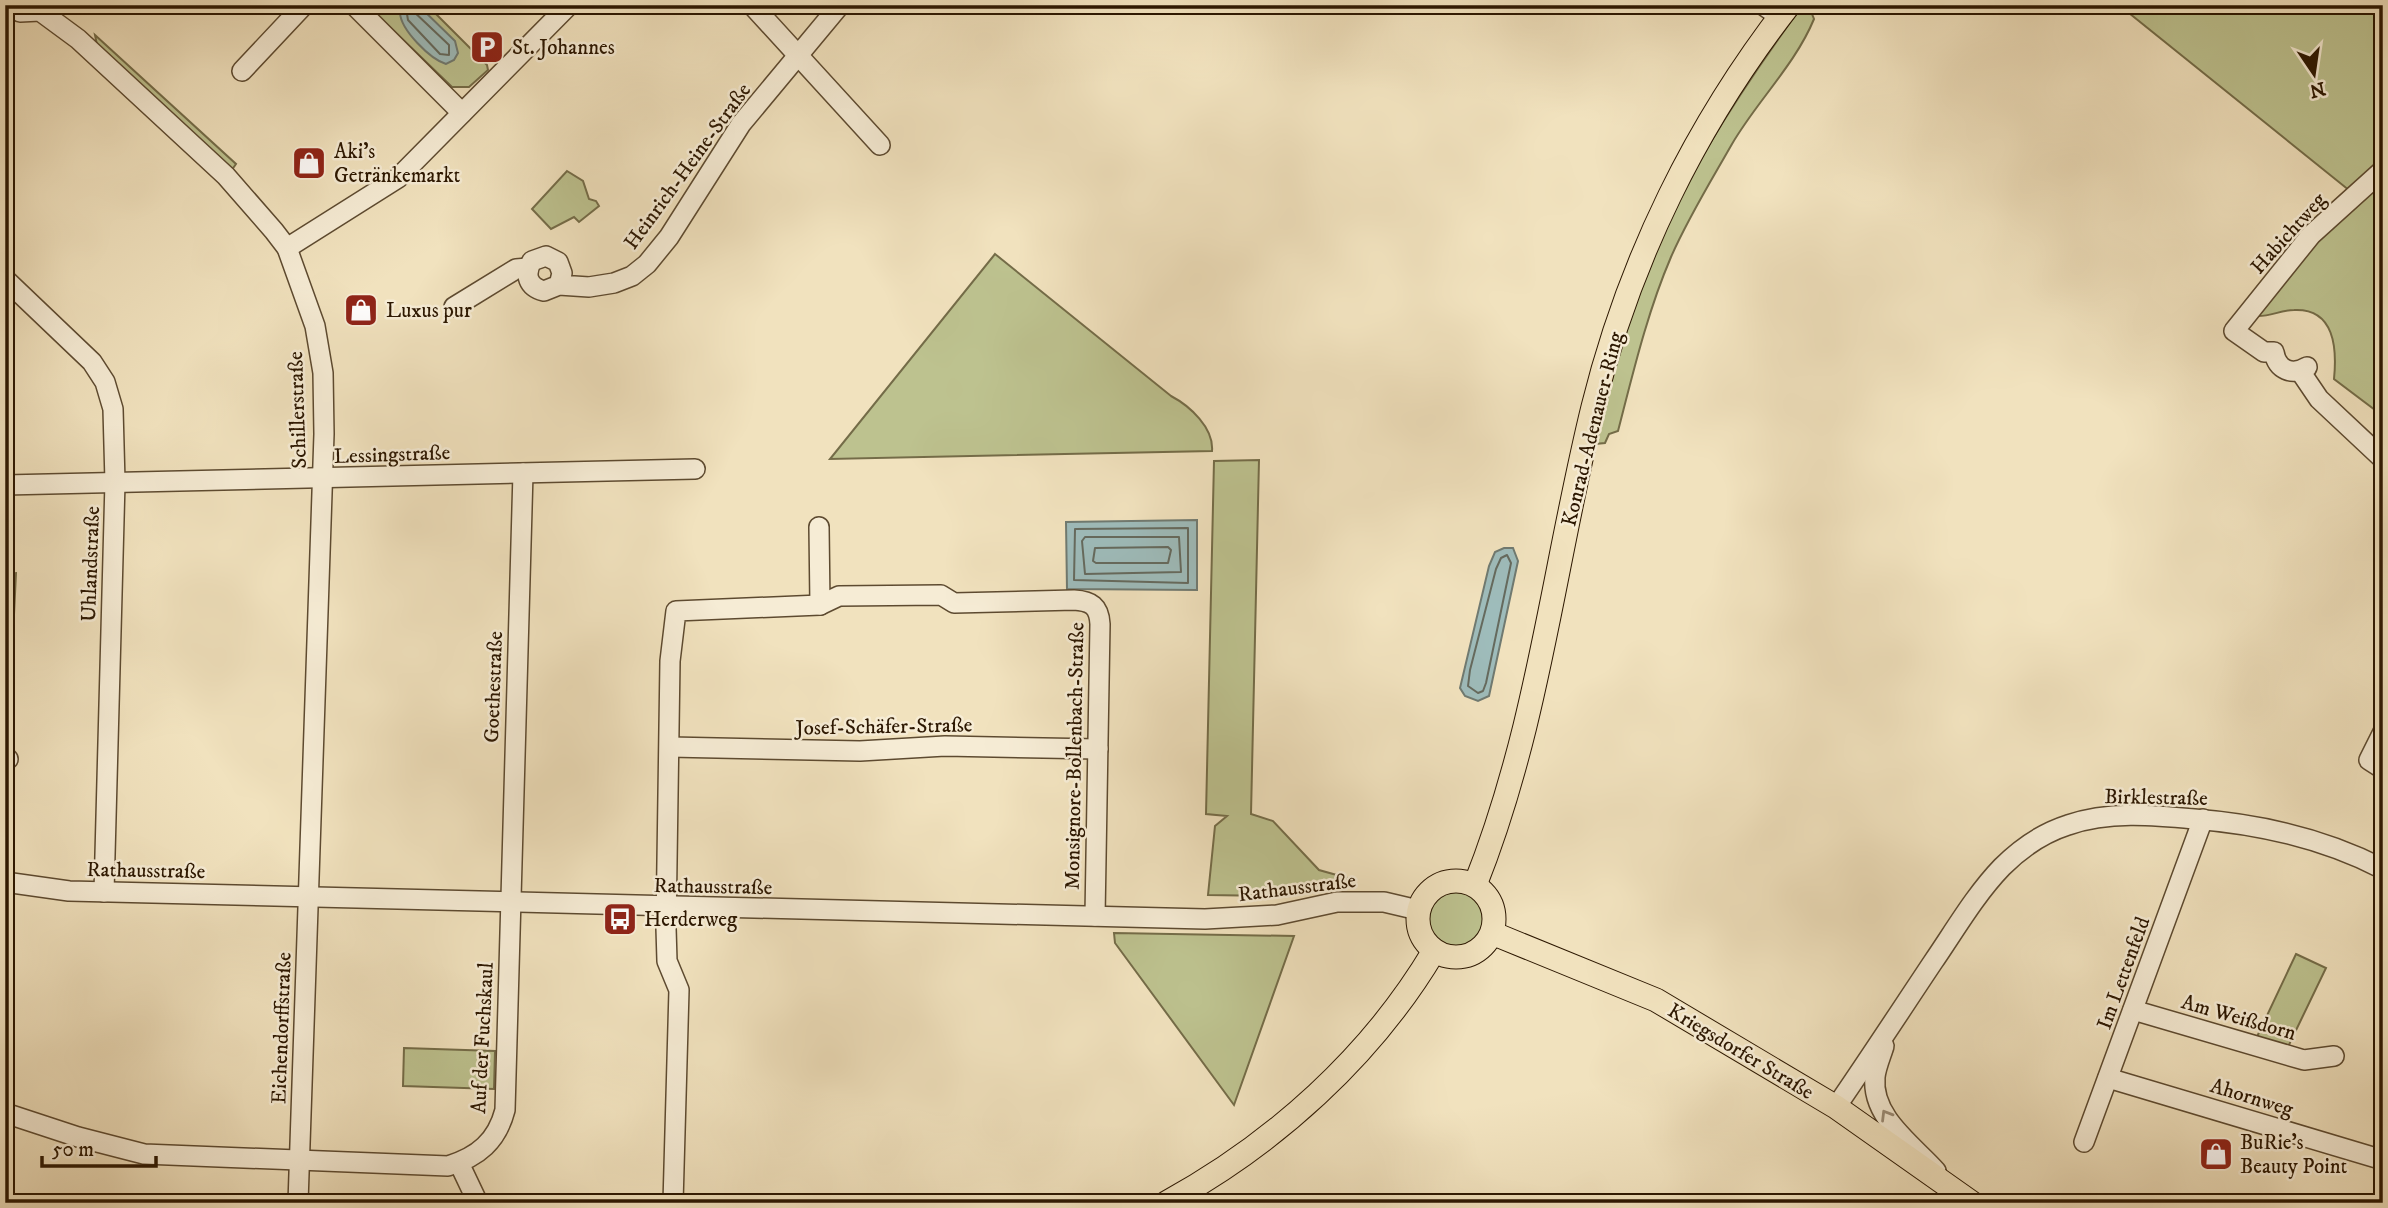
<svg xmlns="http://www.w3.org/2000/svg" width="2388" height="1208" font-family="'IM FELL DW Pica',serif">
	<rect width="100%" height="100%" fill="#f1e2be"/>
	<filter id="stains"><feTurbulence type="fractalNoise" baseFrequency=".00286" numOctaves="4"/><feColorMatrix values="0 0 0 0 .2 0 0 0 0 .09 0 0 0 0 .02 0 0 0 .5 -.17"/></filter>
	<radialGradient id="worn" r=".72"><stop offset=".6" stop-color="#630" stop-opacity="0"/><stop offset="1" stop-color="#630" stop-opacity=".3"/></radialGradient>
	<g fill="#bdc28f" stroke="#746c48" stroke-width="2">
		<path d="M 367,5 L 427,5 L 487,65 L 488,70 L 469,87 L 452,87 Z"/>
		<path d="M 1803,5 L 1810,9 L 1814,19 C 1795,65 1757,101 1732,144 C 1711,181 1688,218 1671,257 C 1647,313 1633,373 1618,431 L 1609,434 L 1605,443 L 1594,444 C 1607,398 1616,349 1632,305 C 1671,197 1735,97 1803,5 Z"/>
		<path d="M 2119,5 L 2383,5 L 2383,160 L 2350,191 Z"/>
		<path d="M 95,35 L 236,164 L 231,171 L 97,45 Z"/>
		<path d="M 567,171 L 583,181 L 589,199 L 596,201 L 599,206 L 579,222 L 574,217 L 551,229 L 532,209 Z"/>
		<path d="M 2369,189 L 2383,200 L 2383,416 L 2334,379 C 2337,349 2335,308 2294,310 C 2280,310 2270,317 2256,316 L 2315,241 Z"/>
		<path d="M 995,254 L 1171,396 C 1190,406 1214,428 1212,451 L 830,459 Z"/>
		<path d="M 1259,460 L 1251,814 L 1273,821 L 1319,870 L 1351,879 L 1272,896 L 1208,895 L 1215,826 L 1227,816 L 1206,814 L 1214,461 Z"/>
		<path d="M 16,573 L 9,718 L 5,715 L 5,574 Z"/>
		<circle cx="1456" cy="919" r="29"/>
		<path d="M 1114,933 L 1294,936 L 1234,1105 L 1115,943 Z"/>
		<path d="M 2296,954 L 2326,968 L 2286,1051 L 2255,1041 Z"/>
		<path d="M 404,1048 L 495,1051 L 494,1089 L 403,1086 Z"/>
	</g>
	<g fill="#9ebcbb" stroke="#707a71" stroke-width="2">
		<path d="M 406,5 L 418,5 L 455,41 L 458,53 L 454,60 L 446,64 C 430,59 401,30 400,13 Z"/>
		<path d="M 1197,520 L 1197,590 L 1067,589 L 1066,522 Z"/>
		<path d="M 1504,548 L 1513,548 L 1518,561 L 1489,696 L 1478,701 L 1465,696 L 1460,688 L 1489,566 L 1495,552 Z"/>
	</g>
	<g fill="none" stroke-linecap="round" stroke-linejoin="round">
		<g stroke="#656a5e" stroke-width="2">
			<path d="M 411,9 L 449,45 L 449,55 L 440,54 L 408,20 L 407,14 Z"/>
			<path d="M 1188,528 L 1188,583 L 1074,580 L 1075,529 Z"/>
			<path d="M 1085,537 L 1179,537 L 1181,572 L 1085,574 L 1082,541 Z"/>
			<path d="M 1168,547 L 1171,550 L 1168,563 L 1096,563 L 1093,561 L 1095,548 Z"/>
			<path d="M 1507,555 L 1511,563 L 1486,683 L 1483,691 L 1478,693 L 1468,686 L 1470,670 L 1496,569 L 1501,558 Z"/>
		</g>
		<g stroke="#5d4a30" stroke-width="22">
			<g id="minor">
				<path d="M 354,5 L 462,113"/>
				<path d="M 752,5 L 880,145"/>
				<path d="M 1763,5 L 1780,17"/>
				<path d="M 20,12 L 40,11 L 78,39 L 226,176 L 274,231 L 287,248 L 315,326 L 323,373 L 324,434 L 298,1203"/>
				<path d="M 242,71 L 304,5"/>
				<path d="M 287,248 L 398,178 L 569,5"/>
				<path d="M 5,279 L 92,362 L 105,382 L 113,409 L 115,482 L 104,892"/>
				<path d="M 559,285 L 562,273 L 558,262 L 546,256 L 532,261 C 524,275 528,287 544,291 L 559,285 L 589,287 L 614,283 L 632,276 L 647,264 L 669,237 L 741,124 L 840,5"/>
				<path d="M 454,307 L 516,269 L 528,268"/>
				<path d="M 2307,367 C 2292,376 2277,370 2274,352 L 2264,352 L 2234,331 L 2311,235 L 2383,170"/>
				<path d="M 2300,371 L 2319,399 L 2383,459"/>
				<path d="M 5,485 L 695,469"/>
				<path d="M 819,527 L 820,605"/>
				<path d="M 2383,732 L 2369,760 L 2383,769"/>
				<path d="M 670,747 L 860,751 L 945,746 L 1098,749"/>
				<path d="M 5,756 L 8,759"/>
				<path d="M 5,882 L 69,891 L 1205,919 L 1277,915 L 1337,902 L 1384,902 L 1418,910"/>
				<path d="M 2133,1010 L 2304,1060 L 2334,1056"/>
				<path d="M 1884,1046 C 1881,1056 1876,1067 1875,1077 C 1871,1117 1913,1145 1936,1171"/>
				<path d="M 2108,1078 L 2383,1160"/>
				<path d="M 1836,1107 C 1869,1059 1901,1010 1933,962 C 1955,930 1975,895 2002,867 C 2020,849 2043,833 2068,825 C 2108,811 2153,815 2194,819 C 2259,824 2325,839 2383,869"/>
				<path d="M 5,1113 L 78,1137 L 144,1154 L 448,1166 C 478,1157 497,1141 505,1110 L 523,473"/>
				<path d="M 2084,1142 L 2203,819"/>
				<path d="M 459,1163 L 478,1203"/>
				<path d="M 673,1203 L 679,990 L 667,961 L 666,928 L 670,661 L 676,611 L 820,605 L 839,596 L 941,595 L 954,603 L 1074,600 C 1091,601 1099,606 1100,624 L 1095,916"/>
			</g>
		</g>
		<g stroke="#2c1701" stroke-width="25">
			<g id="major">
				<circle cx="1456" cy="919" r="38"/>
				<path d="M 1475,885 C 1538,727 1553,570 1593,407 C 1629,261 1696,124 1789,5"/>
				<path d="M 1492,933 L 1656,1000 L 1836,1107 L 1972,1203"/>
				<path d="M 1166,1203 C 1274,1144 1371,1057 1434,951"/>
			</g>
		</g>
		<use href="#minor" stroke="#f6ecd5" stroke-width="19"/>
		<use href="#major" stroke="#f1e2be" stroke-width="23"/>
	</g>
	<defs><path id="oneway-chevron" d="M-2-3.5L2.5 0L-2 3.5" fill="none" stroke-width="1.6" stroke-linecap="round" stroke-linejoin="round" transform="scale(1.75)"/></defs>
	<use stroke="#9b8c76" href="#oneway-chevron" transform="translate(1886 1115) rotate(-121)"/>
	<defs>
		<g id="parking-square" transform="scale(1.75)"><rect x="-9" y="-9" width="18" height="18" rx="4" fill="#8f2418" stroke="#f6ecd5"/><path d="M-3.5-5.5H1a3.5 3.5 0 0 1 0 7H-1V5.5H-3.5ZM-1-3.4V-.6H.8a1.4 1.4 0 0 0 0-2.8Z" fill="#fff"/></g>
		<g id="shop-square" transform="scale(1.75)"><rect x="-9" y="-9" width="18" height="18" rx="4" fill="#8f2418" stroke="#f6ecd5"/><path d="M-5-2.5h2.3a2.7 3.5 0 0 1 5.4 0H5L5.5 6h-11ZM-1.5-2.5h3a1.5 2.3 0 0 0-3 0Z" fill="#fff"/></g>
		<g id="bus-square" transform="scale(1.75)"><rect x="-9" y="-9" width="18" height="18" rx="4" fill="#8f2418" stroke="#f6ecd5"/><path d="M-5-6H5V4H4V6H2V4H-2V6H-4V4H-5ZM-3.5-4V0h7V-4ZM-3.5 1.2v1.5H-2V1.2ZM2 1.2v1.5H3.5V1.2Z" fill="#fff"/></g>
	</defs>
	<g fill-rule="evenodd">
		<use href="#parking-square" x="487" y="47"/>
		<use href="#shop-square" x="309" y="163"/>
		<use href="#shop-square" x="361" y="310"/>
		<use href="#bus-square" x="620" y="919"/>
		<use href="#shop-square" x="2216" y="1154"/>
	</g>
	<g text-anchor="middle" stroke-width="5" stroke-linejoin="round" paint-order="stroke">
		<g font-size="21" fill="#2c1701" stroke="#f6ecd5" text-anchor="start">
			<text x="512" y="54">St. Johannes</text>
			<text x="334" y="158">Aki's<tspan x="334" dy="24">Getränkemarkt</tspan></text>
			<text x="386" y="317">Luxus pur</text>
			<text x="644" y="926">Herderweg</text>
			<text x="2240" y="1149">BuRie's<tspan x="2240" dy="24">Beauty Point</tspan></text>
		</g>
		<g font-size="21" fill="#2c1701" stroke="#f6ecd5">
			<text transform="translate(687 166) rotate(-54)" y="7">Heinrich-Heine-Straße</text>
			<text transform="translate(2288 233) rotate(-48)" y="7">Habichtweg</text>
			<text transform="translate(297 410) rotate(-92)" y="7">Schillerstraße</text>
			<text transform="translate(1592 429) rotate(-76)" y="7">Konrad-Adenauer-Ring</text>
			<text transform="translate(392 454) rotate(-2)" y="7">Lessingstraße</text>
			<text transform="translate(90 564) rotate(-88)" y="7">Uhlandstraße</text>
			<text transform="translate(493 687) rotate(-88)" y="7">Goethestraße</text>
			<text transform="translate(884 726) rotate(-1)" y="7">Josef-Schäfer-Straße</text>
			<text transform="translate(1074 756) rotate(-89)" y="7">Monsignore-Bollenbach-Straße</text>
			<text transform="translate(2156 797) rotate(1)" y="7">Birklestraße</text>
			<text transform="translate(146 870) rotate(1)" y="7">Rathausstraße</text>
			<text transform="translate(713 886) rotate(1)" y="7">Rathausstraße</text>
			<text transform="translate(1297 887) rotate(-7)" y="7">Rathausstraße</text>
			<text transform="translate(2123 973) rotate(-70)" y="7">Im Lettenfeld</text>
			<text transform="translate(2239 1017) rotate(16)" y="7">Am Weißdorn</text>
			<text transform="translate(281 1028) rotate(-88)" y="7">Eichendorffstraße</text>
			<text transform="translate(482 1038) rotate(-87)" y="7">Auf der Fuchskaul</text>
			<text transform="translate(1741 1051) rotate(31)" y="7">Kriegsdorfer Straße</text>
			<text transform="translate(2252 1097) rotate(17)" y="7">Ahornweg</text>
		</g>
	</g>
	<rect width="2388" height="1208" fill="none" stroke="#f1e2be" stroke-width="28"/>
	<rect x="7" y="7" width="2374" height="1194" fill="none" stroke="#2c1701" stroke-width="3.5"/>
	<rect x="14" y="14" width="2360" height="1180" fill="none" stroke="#2c1701" stroke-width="2"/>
	<g transform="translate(2314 74) rotate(167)" stroke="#f6ecd5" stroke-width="5" paint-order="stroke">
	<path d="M0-5L12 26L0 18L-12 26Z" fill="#2c1701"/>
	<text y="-10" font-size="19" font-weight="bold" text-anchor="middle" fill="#2c1701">N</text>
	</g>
	<path d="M42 1156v10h114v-10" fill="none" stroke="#2c1701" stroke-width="3.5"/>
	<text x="52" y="1156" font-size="21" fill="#2c1701" stroke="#f6ecd5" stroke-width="5" paint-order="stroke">50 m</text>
	<rect width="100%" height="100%" filter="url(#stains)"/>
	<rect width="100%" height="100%" fill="url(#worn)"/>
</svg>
